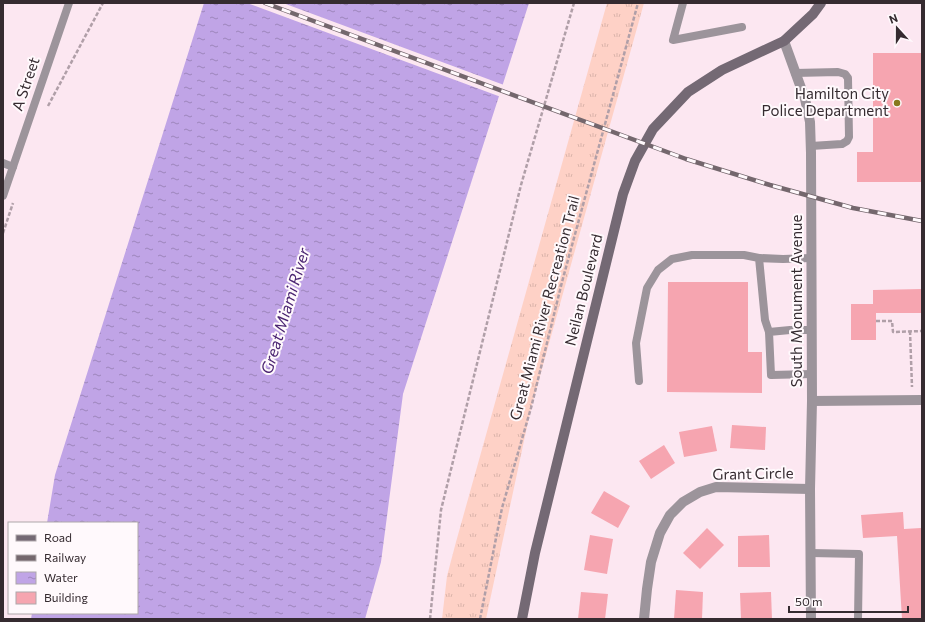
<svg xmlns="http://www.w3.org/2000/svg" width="925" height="622" font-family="Commissioner,sans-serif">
	<defs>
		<pattern id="grass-tufts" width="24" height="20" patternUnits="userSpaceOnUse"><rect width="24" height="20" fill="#fed1c6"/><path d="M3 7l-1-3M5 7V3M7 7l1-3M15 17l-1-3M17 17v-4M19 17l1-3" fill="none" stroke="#dab4aa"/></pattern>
		<pattern id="water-ripples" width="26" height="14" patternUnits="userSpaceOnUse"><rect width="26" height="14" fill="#c0a4e6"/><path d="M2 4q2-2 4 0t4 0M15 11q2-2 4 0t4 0" fill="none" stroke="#9d86bb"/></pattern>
	</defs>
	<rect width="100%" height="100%" fill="#fce7f1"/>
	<path fill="url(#grass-tufts)" d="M 607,3 L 644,3 L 531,408 L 486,619 L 442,619 L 447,576 L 456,542 Z"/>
	<path fill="url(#water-ripples)" d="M 204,3 L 529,3 L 403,394 L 381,562 L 365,619 L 31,619 L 32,613 L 137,613 L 137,523 L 47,523 L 55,475 Z"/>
	<path fill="#fce7f1" d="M 247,3 L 283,3 L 504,85 L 501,97 Z"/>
	<g fill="#f6a5b0">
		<path d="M 873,53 L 922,53 L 922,182 L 857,182 L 857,152 L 873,152 Z"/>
		<path d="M 668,282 L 748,282 L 748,352 L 762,352 L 762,393 L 667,392 Z"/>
		<path d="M 922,289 L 922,313 L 876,313 L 876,340 L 851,340 L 851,304 L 873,304 L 873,290 Z"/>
		<path d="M 732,425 L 766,427 L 765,450 L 730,448 Z"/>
		<path d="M 712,426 L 717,451 L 684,457 L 679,432 Z"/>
		<path d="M 664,445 L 675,463 L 651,479 L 639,461 Z"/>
		<path d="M 604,491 L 630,506 L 618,528 L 591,513 Z"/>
		<path d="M 903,512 L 904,529 L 921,528 L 922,545 L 922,619 L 902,619 L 897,536 L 863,538 L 861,515 Z"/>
		<path d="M 707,528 L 724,545 L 700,569 L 683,553 Z"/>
		<path d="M 590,535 L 613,539 L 607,574 L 584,570 Z"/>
		<path d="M 769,535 L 770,567 L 738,567 L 738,536 Z"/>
		<path d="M 676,590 L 703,592 L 702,619 L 674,619 Z"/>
		<path d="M 581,592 L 608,594 L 605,619 L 578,619 Z"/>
		<path d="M 771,592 L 772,619 L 741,619 L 740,593 Z"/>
	</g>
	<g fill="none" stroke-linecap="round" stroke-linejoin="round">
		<g stroke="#b09fa8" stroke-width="2.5" stroke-dasharray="4 2" stroke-linecap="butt">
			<path d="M 48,106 L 103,3"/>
			<path d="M 3,233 L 13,203"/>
			<path d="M 876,321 L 892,321 L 893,332 L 922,331"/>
			<path d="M 910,331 L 912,387"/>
			<path d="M 430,619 L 441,510 L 521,185 L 574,3"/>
			<path d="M 480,619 L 502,508 L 531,408 L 562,282 L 638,3"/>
		</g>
		<g stroke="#9c949b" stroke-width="8">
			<path d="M 683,3 L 673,40 L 742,27"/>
			<path d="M 795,73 L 838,72 L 845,74 L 848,78 L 849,137 L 847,141 L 842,144 L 811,146"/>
			<path d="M 3,163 L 13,167"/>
			<path d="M 3,196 L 69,3"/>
			<path d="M 759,258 L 783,259 L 811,258"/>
			<path d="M 812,330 L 790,330 L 769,332 L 771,375 L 812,374"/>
			<path d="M 639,381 L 636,343 L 647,288 L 658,270 L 672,259 L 692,255 L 744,255 L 759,258 L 765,320 L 769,332"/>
			<path d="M 811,553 L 859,554 L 858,619"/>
		</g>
		<g stroke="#9c949b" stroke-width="10">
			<path d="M 784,41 L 805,99 L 810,122 L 811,153 L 812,401 L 810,489 L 811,619"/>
			<path d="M 812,401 L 922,400"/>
			<path d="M 644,619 L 647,589 L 651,562 L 660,533 L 670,515 L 683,502 L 700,492 L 716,487 L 810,489"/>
		</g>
		<path stroke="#746974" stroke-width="10" d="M 522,619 L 535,553 L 623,194 L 635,161 L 653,129 L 688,92 L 722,70 L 784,41 L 813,14 L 821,3"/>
		<g stroke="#74676d" stroke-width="4.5">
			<path id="rail" d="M 265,3 L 686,159 L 770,185 L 853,208 L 922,221"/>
		</g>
		<use href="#rail" stroke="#fff9fc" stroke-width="3" stroke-dasharray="9" stroke-linecap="butt"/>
	</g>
	<circle fill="#87791e" stroke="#fff9fc" stroke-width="1.5" cx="897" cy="103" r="4"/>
	<g text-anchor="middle" stroke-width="4" stroke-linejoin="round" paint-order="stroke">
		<g font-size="15" fill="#352b30" stroke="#fff9fc">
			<text transform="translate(26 84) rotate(-71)" y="5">A Street</text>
			<text transform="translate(584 290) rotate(-76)" y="5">Neilan Boulevard</text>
			<text transform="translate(797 301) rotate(-90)" y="5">South Monument Avenue</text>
			<text transform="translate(545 308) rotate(-75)" y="5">Great Miami River Recreation Trail</text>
			<text transform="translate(753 474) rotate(-1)" y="5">Grant Circle</text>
		</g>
		<g font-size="15" fill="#352b30" stroke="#fff9fc" text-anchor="end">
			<text x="889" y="99">Hamilton City<tspan x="889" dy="17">Police Department</tspan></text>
		</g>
		<g font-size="16" font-style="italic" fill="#4b2572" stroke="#fff9fc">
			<text transform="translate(285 311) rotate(-73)" y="6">Great Miami River</text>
		</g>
	</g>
	<rect width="925" height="622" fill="none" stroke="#352b30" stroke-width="8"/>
	<rect x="8" y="522" width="130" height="92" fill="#fff9fc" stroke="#aea7aa"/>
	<rect x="16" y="535" width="20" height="6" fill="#746974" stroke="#aea7aa"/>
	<text x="44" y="542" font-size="12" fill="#352b30">Road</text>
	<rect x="16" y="555" width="20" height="6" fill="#74676d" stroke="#aea7aa"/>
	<text x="44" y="562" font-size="12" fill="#352b30">Railway</text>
	<rect x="16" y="572" width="20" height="12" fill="url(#water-ripples)" stroke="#aea7aa"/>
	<text x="44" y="582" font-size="12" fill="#352b30">Water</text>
	<rect x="16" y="592" width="20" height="12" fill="#f6a5b0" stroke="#aea7aa"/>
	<text x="44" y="602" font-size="12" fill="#352b30">Building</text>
	<g transform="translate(897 28) rotate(339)" stroke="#fff9fc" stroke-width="3" paint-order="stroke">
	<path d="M0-3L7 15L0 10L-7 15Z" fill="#352b30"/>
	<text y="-6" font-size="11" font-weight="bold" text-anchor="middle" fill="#352b30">N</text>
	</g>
	<path d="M789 606v6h119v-6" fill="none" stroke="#352b30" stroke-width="2"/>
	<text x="795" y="606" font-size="12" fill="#352b30" stroke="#fff9fc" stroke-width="3" paint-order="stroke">50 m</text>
</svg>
